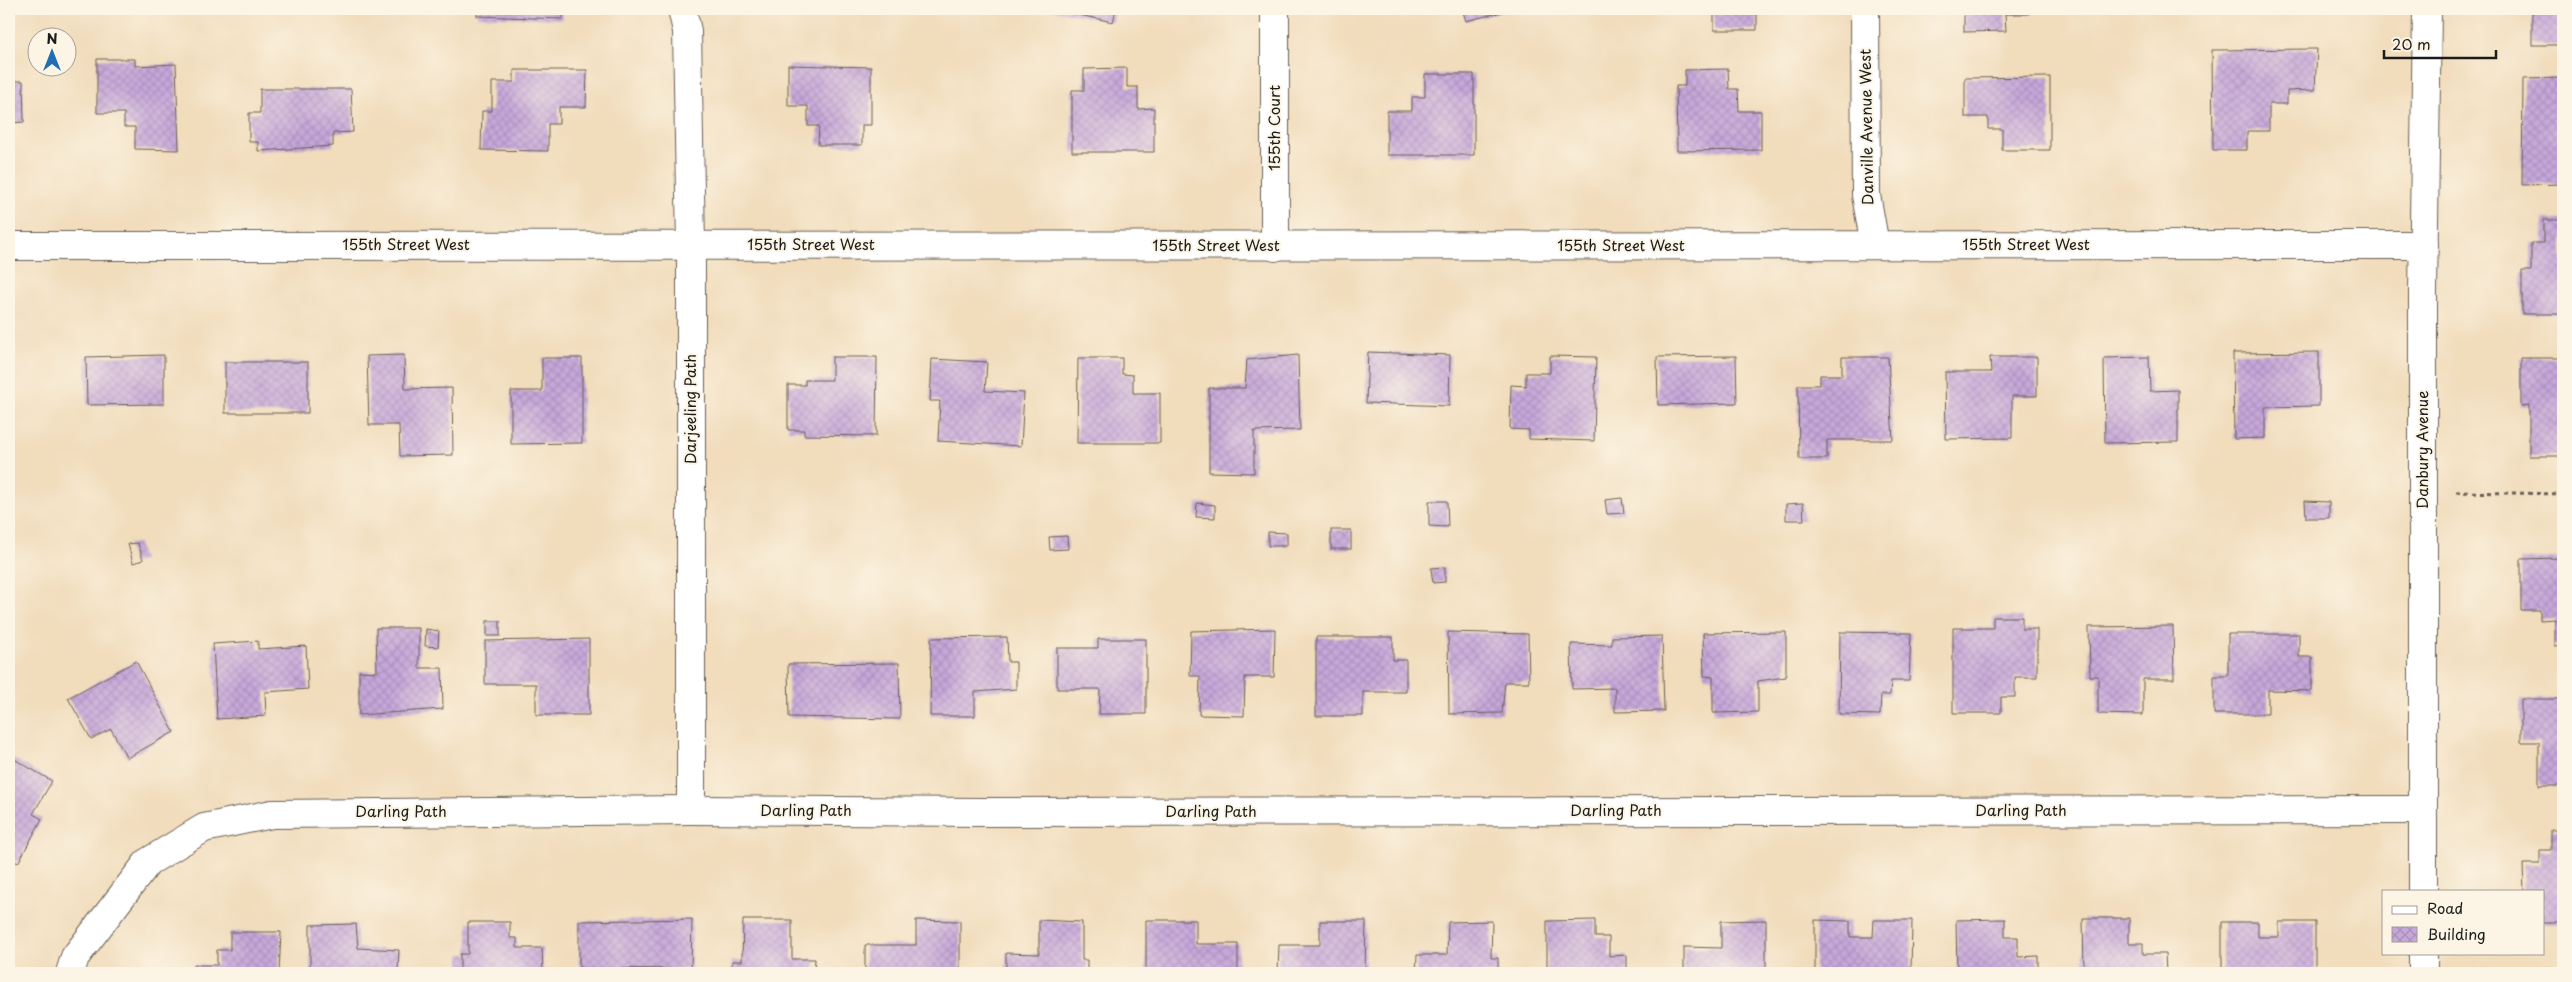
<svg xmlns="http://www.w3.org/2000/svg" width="2572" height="982" font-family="'Playpen Sans',sans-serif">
	<defs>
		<pattern id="building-cross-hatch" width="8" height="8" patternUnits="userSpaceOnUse" patternTransform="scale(1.25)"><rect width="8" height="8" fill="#c6a7da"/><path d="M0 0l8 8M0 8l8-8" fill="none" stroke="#aa8fba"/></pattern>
	</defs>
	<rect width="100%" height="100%" fill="#fcf5e5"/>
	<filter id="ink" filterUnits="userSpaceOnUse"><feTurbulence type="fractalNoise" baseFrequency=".02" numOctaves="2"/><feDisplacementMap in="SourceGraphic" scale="10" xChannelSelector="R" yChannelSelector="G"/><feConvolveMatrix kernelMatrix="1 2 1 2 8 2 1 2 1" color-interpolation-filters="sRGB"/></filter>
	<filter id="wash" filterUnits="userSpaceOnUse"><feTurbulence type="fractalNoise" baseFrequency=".0096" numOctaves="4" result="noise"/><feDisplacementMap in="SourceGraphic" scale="20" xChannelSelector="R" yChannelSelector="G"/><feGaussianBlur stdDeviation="1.12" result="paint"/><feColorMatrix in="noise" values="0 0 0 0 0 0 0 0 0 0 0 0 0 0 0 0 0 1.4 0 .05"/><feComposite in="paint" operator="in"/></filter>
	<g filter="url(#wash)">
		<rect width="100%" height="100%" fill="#f1dcbb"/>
		<g id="blocks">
			<g fill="url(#building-cross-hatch)">
				<path d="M 477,9 L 563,9 L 563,19 L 477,16 Z"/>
				<path d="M 1050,9 L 1116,9 L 1113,22 Z"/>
				<path d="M 1462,9 L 1506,9 L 1506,11 L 1466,21 Z"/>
				<path d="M 1673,9 L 1757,9 L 1757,30 L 1714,30 L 1714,12 L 1673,12 Z"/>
				<path d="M 1964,9 L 2029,9 L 2029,14 L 2005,14 L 2006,31 L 1964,32 Z"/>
				<rect x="2532" y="9" width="31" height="36"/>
				<path d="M 2317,49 L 2315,90 L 2287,91 L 2287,104 L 2269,104 L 2269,131 L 2247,131 L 2247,150 L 2213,150 L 2212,50 Z"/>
				<path d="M 97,59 L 135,59 L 135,66 L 176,64 L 179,150 L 135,149 L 135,127 L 124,127 L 124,113 L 97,113 Z"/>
				<path d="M 788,65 L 871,67 L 871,125 L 862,125 L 862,145 L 818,145 L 819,126 L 808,126 L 808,106 L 788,106 Z"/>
				<path d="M 1127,68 L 1127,87 L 1138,87 L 1138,109 L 1154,108 L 1154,152 L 1072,152 L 1072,90 L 1084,90 L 1084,69 Z"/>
				<path d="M 1728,69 L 1729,89 L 1738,89 L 1739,111 L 1761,111 L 1761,150 L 1677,151 L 1676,86 L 1685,86 L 1685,70 Z"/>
				<path d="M 514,70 L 587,70 L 586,107 L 559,107 L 559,124 L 548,124 L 548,151 L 481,150 L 482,111 L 492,111 L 492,82 L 514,82 Z"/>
				<path d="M 1425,74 L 1474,74 L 1474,155 L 1387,155 L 1387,111 L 1412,111 L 1412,97 L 1425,97 Z"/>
				<path d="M 2050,77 L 2050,150 L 2002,150 L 2002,129 L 1988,129 L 1988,117 L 1965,117 L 1965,78 Z"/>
				<path d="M 2563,78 L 2563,184 L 2522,185 L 2523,79 Z"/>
				<path d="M 9,81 L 23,81 L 24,122 L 9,123 Z"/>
				<path d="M 260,89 L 351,89 L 353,132 L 333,133 L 333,146 L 258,151 L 258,142 L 249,142 L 249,113 L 260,113 Z"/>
				<path d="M 2544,220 L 2563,220 L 2563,314 L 2522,314 L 2522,271 L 2531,271 L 2531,243 L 2544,243 Z"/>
				<path d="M 1368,352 L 1450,355 L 1449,406 L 1366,403 Z"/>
				<path d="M 2319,352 L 2319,406 L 2265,407 L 2265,438 L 2234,439 L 2233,353 Z"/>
				<path d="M 164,355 L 164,404 L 87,405 L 86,357 Z"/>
				<path d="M 404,355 L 405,389 L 452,388 L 453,455 L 400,456 L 399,425 L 369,425 L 367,356 Z"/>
				<path d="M 1298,355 L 1300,430 L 1254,431 L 1254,473 L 1209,472 L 1209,388 L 1245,388 L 1247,360 Z"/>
				<path d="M 1550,356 L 1596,357 L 1594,441 L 1529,439 L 1529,430 L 1510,429 L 1511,385 L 1526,386 L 1526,373 L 1550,373 Z"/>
				<path d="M 1736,356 L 1737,403 L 1658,405 L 1657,357 Z"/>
				<path d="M 832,357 L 877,357 L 876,436 L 804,435 L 804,430 L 788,430 L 788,385 L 805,385 L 805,380 L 832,380 Z"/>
				<path d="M 1842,357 L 1888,357 L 1893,440 L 1827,440 L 1827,459 L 1799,459 L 1798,385 L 1820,385 L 1820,375 L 1842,375 Z"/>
				<path d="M 1990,357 L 2037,357 L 2037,396 L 2012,396 L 2012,438 L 1946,439 L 1945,372 L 1991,372 Z"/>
				<path d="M 2149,357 L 2150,391 L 2178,390 L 2178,442 L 2105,443 L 2104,358 Z"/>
				<path d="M 542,358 L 582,358 L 582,443 L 511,444 L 511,391 L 542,391 Z"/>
				<path d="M 1078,358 L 1122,358 L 1122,374 L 1133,375 L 1133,393 L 1160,393 L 1160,443 L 1077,443 Z"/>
				<path d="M 2521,358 L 2563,358 L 2563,456 L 2529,456 L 2529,405 L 2521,406 Z"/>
				<path d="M 932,359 L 987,362 L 985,391 L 1024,393 L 1021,446 L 938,441 L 940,401 L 930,401 Z"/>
				<rect x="225" y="362" width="83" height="51"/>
				<path d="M 9,367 L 13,367 L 11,410 L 9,410 Z"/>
				<path d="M 1622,498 L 1624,513 L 1607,514 L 1605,500 Z"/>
				<path d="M 1429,501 L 1447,501 L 1448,527 L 1429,526 Z"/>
				<path d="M 2305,501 L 2329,502 L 2329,518 L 2306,518 Z"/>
				<path d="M 1197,503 L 1215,505 L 1215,518 L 1196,517 Z"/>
				<path d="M 1803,503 L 1804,520 L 1786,520 L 1786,504 Z"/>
				<rect x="1331" y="530" width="20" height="19"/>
				<path d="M 1268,532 L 1287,533 L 1287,546 L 1268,546 Z"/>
				<path d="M 1067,536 L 1068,549 L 1050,550 L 1049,537 Z"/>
				<path d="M 138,543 L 143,560 L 133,563 L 128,544 Z"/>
				<path d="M 2562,558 L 2563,645 L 2555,646 L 2555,619 L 2540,620 L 2540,610 L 2521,610 L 2521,559 Z"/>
				<path d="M 1445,567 L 1445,582 L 1433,583 L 1431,568 Z"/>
				<path d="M 1993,617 L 2022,617 L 2022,629 L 2037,629 L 2037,677 L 2015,677 L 2015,697 L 2001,697 L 2001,713 L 1953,713 L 1953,628 L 1993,628 Z"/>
				<rect x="487" y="621" width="13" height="15"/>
				<path d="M 2173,626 L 2174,679 L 2143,679 L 2143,715 L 2098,714 L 2098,676 L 2090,676 L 2089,627 Z"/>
				<path d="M 376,628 L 419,628 L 419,668 L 442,668 L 443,709 L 359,715 L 359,671 L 377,672 Z"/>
				<path d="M 426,629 L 439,631 L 438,647 L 425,646 Z"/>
				<path d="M 1275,629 L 1274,677 L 1245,677 L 1244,716 L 1199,715 L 1200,676 L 1190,676 L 1191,631 Z"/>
				<path d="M 1448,632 L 1528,634 L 1529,682 L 1505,682 L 1502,713 L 1449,714 Z"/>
				<path d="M 1786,632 L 1786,677 L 1758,681 L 1758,712 L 1713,713 L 1713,677 L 1704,676 L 1703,633 Z"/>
				<path d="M 1840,632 L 1911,633 L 1909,681 L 1891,681 L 1890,695 L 1881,695 L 1880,715 L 1839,714 Z"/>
				<path d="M 2228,634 L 2299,634 L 2299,657 L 2312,657 L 2312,691 L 2268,690 L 2268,714 L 2214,714 L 2214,676 L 2228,676 Z"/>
				<path d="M 1662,636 L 1664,711 L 1615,712 L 1615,688 L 1572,689 L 1571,644 L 1612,645 L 1612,637 Z"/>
				<path d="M 1007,637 L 1008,662 L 1016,662 L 1016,689 L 975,692 L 975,716 L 930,716 L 931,638 Z"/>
				<path d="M 1316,637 L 1393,637 L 1393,660 L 1406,660 L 1406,692 L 1363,692 L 1363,716 L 1316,716 Z"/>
				<path d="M 589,639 L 589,715 L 536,715 L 536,684 L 485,684 L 485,641 Z"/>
				<path d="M 1098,639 L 1146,639 L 1146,714 L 1099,714 L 1100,689 L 1057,689 L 1057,648 L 1098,648 Z"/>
				<path d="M 258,641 L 258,649 L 306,646 L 308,689 L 265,692 L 266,716 L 217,719 L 213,644 Z"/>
				<path d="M 136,661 L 174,732 L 127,758 L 111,729 L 91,739 L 68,698 Z"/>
				<path d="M 899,663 L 900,719 L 789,717 L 788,664 Z"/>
				<path d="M 2521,699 L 2563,699 L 2563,786 L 2539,786 L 2539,742 L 2521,742 Z"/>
				<path d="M 9,756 L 52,781 L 33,814 L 42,819 L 18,863 L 9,858 Z"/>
				<path d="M 2551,830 L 2563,830 L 2563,923 L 2543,923 L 2543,891 L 2524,891 L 2523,864 L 2540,864 L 2540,850 L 2551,850 Z"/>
				<path d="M 2083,918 L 2129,918 L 2129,943 L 2143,943 L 2143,954 L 2165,954 L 2166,973 L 2084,973 Z"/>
				<path d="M 692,919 L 691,969 L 579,968 L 579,921 Z"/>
				<path d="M 2005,919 L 2005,937 L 2018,937 L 2018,957 L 2038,956 L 2038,973 L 1957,973 L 1956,920 Z"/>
				<path d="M 743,920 L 792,920 L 792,959 L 815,959 L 814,973 L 732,973 L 732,961 L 742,961 Z"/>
				<path d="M 916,920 L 960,921 L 960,973 L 865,972 L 865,945 L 916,945 Z"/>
				<path d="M 1039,920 L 1082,922 L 1082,960 L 1087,960 L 1087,973 L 1006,973 L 1006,953 L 1039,954 Z"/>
				<path d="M 1146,920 L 1196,920 L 1196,944 L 1238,944 L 1238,973 L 1146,973 Z"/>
				<path d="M 1595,920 L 1595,937 L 1609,937 L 1609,956 L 1627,955 L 1627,973 L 1547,973 L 1547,921 Z"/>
				<path d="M 1766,920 L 1766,973 L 1684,973 L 1684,947 L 1721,948 L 1721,921 Z"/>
				<path d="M 1815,920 L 1850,921 L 1850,937 L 1873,937 L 1874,920 L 1912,920 L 1911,973 L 1815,973 Z"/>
				<path d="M 1320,921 L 1366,921 L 1365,973 L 1278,973 L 1279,945 L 1320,945 Z"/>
				<path d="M 1492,921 L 1491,958 L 1498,958 L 1498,973 L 1416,973 L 1417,955 L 1447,955 L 1448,922 Z"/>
				<path d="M 468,922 L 510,922 L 510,938 L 517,938 L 517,948 L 542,948 L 543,973 L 460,973 L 460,954 L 468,954 Z"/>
				<path d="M 2222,922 L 2258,922 L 2258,937 L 2279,937 L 2279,922 L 2315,922 L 2315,973 L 2222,973 Z"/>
				<path d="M 356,924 L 358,948 L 399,950 L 398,973 L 310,973 L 310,925 Z"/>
				<path d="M 230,932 L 281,932 L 279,973 L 194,973 L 194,965 L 217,965 L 217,950 L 230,950 Z"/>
			</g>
		</g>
	</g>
	<g filter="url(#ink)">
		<use href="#blocks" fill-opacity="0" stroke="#675f54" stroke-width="1"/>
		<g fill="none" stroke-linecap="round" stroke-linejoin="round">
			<g stroke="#675f54" stroke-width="30">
				<g id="minor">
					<path d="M 682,9 L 687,31 L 691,245 L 691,810"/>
					<path d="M 1275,9 L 1275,247"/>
					<path d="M 1865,9 L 1866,195 L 1875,245"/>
					<path d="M 9,246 L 2424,245"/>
					<path d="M 2423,891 L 2423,293 L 2427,9"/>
					<path d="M 2423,953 L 2423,973"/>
					<path d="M 70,973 L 75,957 L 148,862 L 204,828 L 272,814 L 691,810 L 984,812 L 2423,810"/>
				</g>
			</g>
			<path stroke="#675f54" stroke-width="3" stroke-dasharray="4 4" stroke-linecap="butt" d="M 2456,492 L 2563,494"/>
			<use href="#minor" stroke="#fff" stroke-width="28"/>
		</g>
	</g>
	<g text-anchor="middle" stroke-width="4" stroke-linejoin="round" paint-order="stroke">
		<g font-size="15" fill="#1c1c1c" stroke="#fcf5e5">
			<text transform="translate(1867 127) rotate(-91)" y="5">Danville Avenue West</text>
			<text transform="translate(1275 128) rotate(-90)" y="5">155th Court</text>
			<text x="406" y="250">155th Street West</text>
			<text x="811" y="250">155th Street West</text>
			<text x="2026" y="250">155th Street West</text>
			<text x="1216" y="251">155th Street West</text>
			<text x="1621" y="251">155th Street West</text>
			<text transform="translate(691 409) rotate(-90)" y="5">Darjeeling Path</text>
			<text transform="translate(2423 450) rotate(-90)" y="5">Danbury Avenue</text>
			<text x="806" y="816">Darling Path</text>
			<text x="1616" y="816">Darling Path</text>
			<text x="2021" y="816">Darling Path</text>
			<text x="401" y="817">Darling Path</text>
			<text x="1211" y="817">Darling Path</text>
		</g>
	</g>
	<rect width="2572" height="982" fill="none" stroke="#fcf5e5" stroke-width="30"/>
	<rect x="2382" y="890" width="162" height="65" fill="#fcf5e5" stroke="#a29e95"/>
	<rect x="2392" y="906" width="25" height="8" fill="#ffffff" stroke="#a29e95"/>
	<text x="2427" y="914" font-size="15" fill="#1c1c1c">Road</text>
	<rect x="2392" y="927" width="25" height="15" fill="url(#building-cross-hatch)" stroke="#a29e95"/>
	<text x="2427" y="940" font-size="15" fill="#1c1c1c">Building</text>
	<g transform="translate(52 52)"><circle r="24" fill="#fcf5e5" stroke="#a29e95"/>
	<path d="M0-4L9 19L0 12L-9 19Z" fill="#1f6fb2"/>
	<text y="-8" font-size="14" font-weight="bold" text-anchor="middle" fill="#1c1c1c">N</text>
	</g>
	<path d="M2384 50v8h112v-8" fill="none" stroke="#1c1c1c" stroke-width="2.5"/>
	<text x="2392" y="50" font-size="15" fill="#1c1c1c" stroke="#fcf5e5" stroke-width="4" paint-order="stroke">20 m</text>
</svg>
